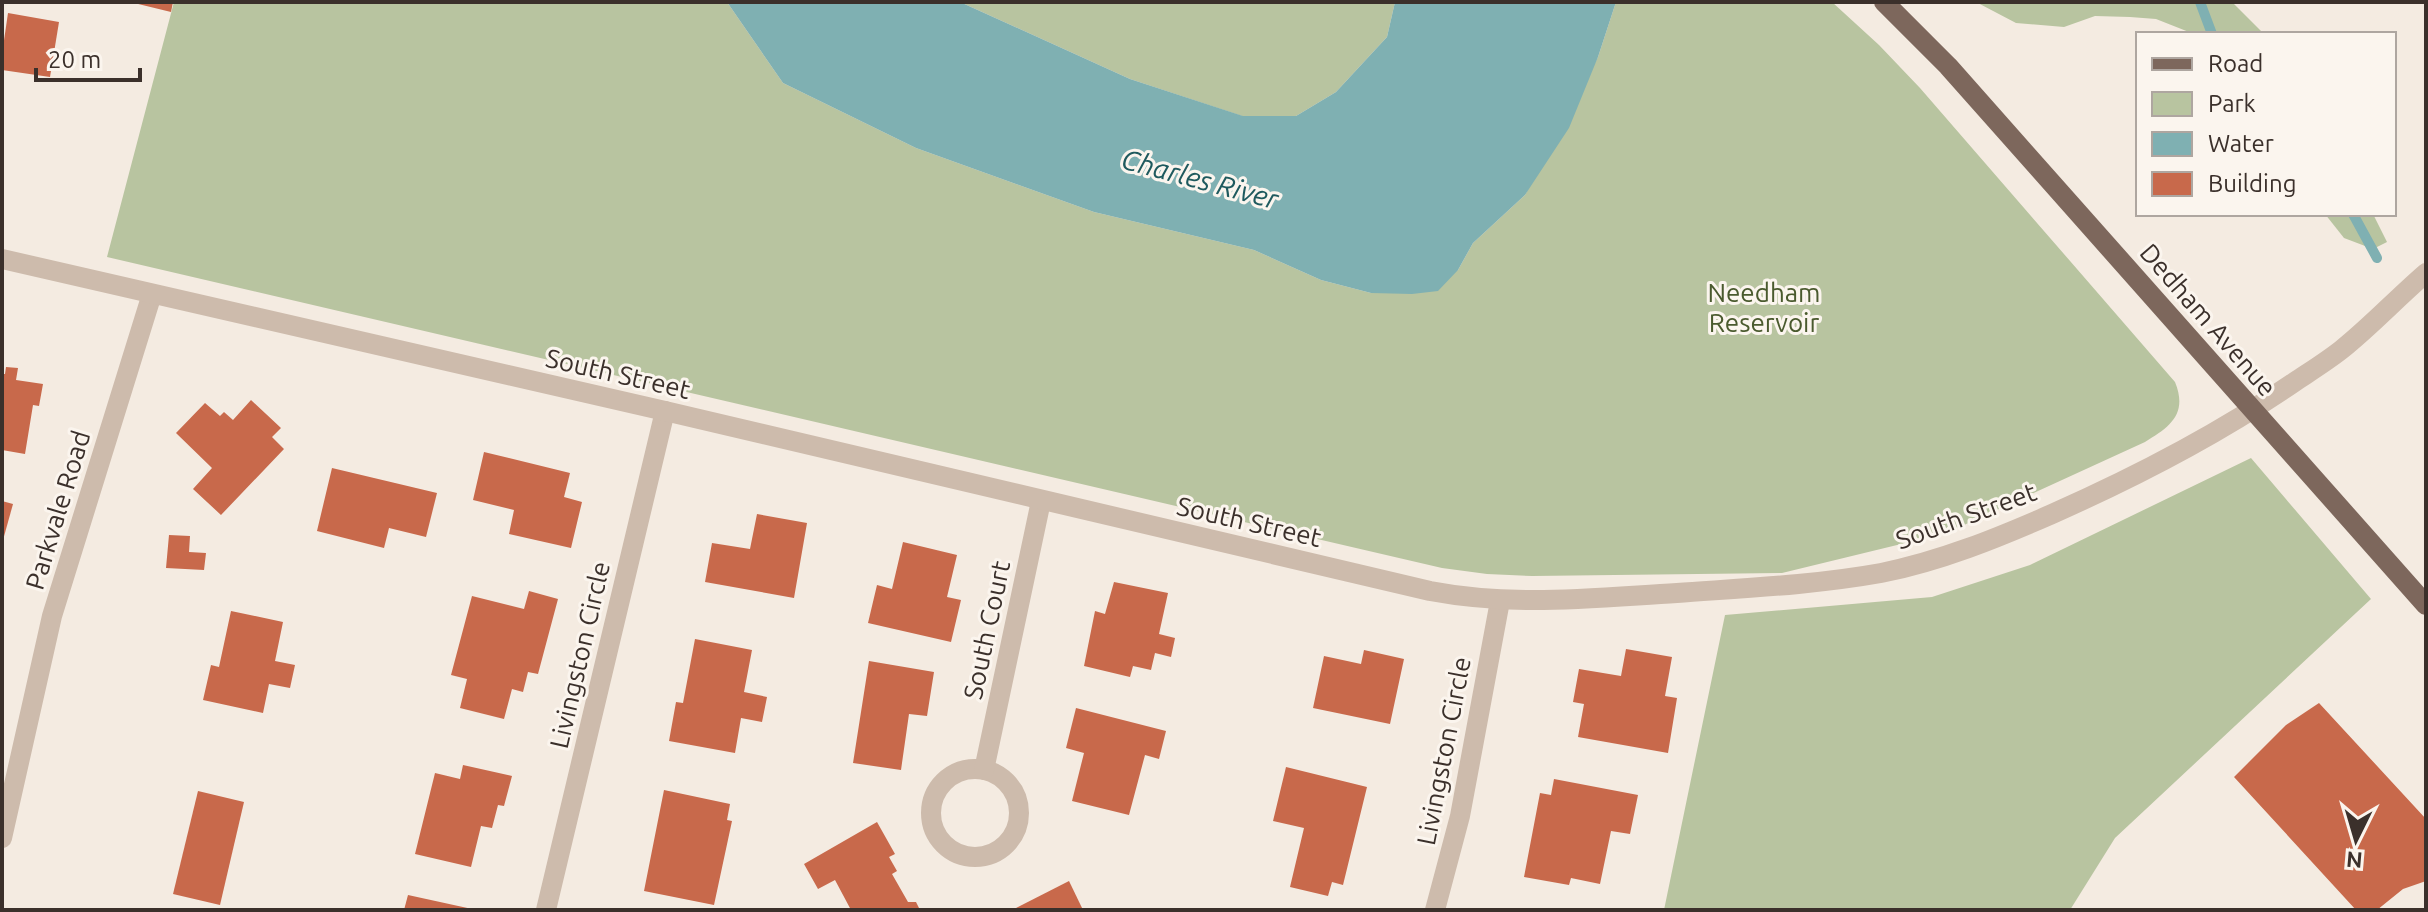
<svg xmlns="http://www.w3.org/2000/svg" width="2428" height="912" font-family="Ubuntu,sans-serif">
	<rect width="100%" height="100%" fill="#f4ebe1"/>
	<g fill="#b8c4a0">
		<path d="M 174,2 L 727,2 L 783,83 L 916,148 L 1094,212 L 1254,250 L 1321,280 L 1371,293 L 1458,270 L 1473,243 L 1525,195 L 1598,57 L 1616,2 L 1832,2 L 1879,45 L 1920,88 L 2175,382 C 2188,414 2170,427 2145,442 L 1964,525 L 1930,537 L 1782,573 L 1532,576 L 1487,574 L 1442,568 L 107,257 Z"/>
		<path d="M 960,2 L 1395,2 L 1387,37 L 1336,92 L 1296,116 L 1242,116 L 1130,79 Z"/>
		<path d="M 1976,2 L 2232,2 L 2264,34 L 2194,34 L 2156,19 L 2130,17 L 2095,16 L 2064,27 L 2016,23 Z"/>
		<path d="M 2325,214 L 2373,214 L 2387,242 L 2373,249 L 2344,238 Z"/>
		<path d="M 2251,458 L 2371,599 L 2115,838 L 2070,910 L 1664,910 L 1725,615 L 1932,597 L 2030,565 Z"/>
	</g>
	<path fill="#7fb0b2" d="M 727,2 L 960,2 L 1130,79 L 1243,116 L 1296,116 L 1336,92 L 1387,37 L 1395,2 L 1616,2 L 1598,57 L 1569,128 L 1525,195 L 1473,243 L 1458,270 L 1438,291 L 1412,294 L 1371,293 L 1321,280 L 1254,250 L 1094,212 L 916,148 L 783,83 Z"/>
	<g fill="none" stroke-linecap="round" stroke-linejoin="round">
		<g stroke="#7fb0b2" stroke-width="10">
			<path d="M 2200,2 L 2212,34"/>
			<path d="M 2353,214 L 2377,258"/>
		</g>
	</g>
	<g fill="#c8694b">
		<path d="M 130,2 L 173,2 L 171,12 Z"/>
		<path d="M 8,13 L 59,22 L 50,77 L 2,70 L 2,54 Z"/>
		<path d="M 6,367 L 18,368 L 16,380 L 43,384 L 39,406 L 33,405 L 25,454 L 2,450 L 2,374 L 5,374 Z"/>
		<path d="M 251,400 L 281,428 L 272,437 L 284,449 L 221,515 L 193,489 L 212,468 L 176,433 L 205,403 L 220,416 L 224,412 L 233,420 Z"/>
		<path d="M 484,452 L 570,473 L 564,497 L 582,502 L 571,548 L 509,534 L 514,510 L 473,500 Z"/>
		<path d="M 332,468 L 437,493 L 426,537 L 389,528 L 384,548 L 317,531 Z"/>
		<path d="M 2,501 L 13,504 L 3,540 L 2,540 Z"/>
		<path d="M 757,514 L 807,523 L 794,598 L 705,582 L 712,543 L 750,549 Z"/>
		<path d="M 169,535 L 190,536 L 189,552 L 206,553 L 204,570 L 166,568 Z"/>
		<path d="M 903,542 L 957,555 L 947,597 L 961,600 L 951,642 L 868,623 L 877,585 L 892,589 Z"/>
		<path d="M 1114,582 L 1168,593 L 1159,634 L 1175,638 L 1171,657 L 1155,653 L 1151,670 L 1133,666 L 1130,677 L 1084,666 L 1095,611 L 1105,614 Z"/>
		<path d="M 529,591 L 558,599 L 538,674 L 528,672 L 523,692 L 512,689 L 504,719 L 460,708 L 467,679 L 451,675 L 472,596 L 524,609 Z"/>
		<path d="M 231,611 L 283,622 L 275,661 L 295,665 L 290,688 L 269,684 L 263,713 L 203,700 L 211,665 L 219,667 Z"/>
		<path d="M 695,639 L 752,650 L 744,692 L 767,697 L 762,722 L 741,718 L 735,753 L 669,741 L 676,702 L 683,703 Z"/>
		<path d="M 1626,649 L 1672,657 L 1665,696 L 1677,698 L 1668,753 L 1578,737 L 1584,704 L 1573,702 L 1579,669 L 1621,676 Z"/>
		<path d="M 1364,650 L 1404,659 L 1390,724 L 1313,708 L 1324,656 L 1361,664 Z"/>
		<path d="M 869,661 L 934,672 L 927,716 L 909,714 L 901,770 L 853,763 Z"/>
		<path d="M 2319,703 L 2426,819 L 2426,881 L 2403,889 L 2377,910 L 2356,910 L 2234,777 L 2286,725 Z"/>
		<path d="M 1076,708 L 1166,731 L 1159,759 L 1145,755 L 1129,815 L 1072,801 L 1084,753 L 1066,748 Z"/>
		<path d="M 463,765 L 512,776 L 504,806 L 498,805 L 492,828 L 481,826 L 471,867 L 415,854 L 435,773 L 460,779 Z"/>
		<path d="M 1286,767 L 1367,787 L 1343,885 L 1332,882 L 1328,896 L 1290,887 L 1304,828 L 1273,821 Z"/>
		<path d="M 1554,779 L 1638,795 L 1630,834 L 1611,831 L 1600,884 L 1571,878 L 1569,885 L 1524,877 L 1540,793 L 1551,795 Z"/>
		<path d="M 664,790 L 730,804 L 727,820 L 732,821 L 714,905 L 644,891 Z"/>
		<path d="M 198,791 L 244,802 L 220,905 L 173,894 Z"/>
		<path d="M 877,822 L 895,854 L 889,857 L 897,871 L 892,874 L 908,902 L 916,902 L 920,910 L 851,910 L 835,880 L 818,889 L 804,864 Z"/>
		<path d="M 1069,881 L 1083,910 L 1012,910 Z"/>
		<path d="M 408,895 L 472,909 L 472,910 L 404,910 Z"/>
	</g>
	<g fill="none" stroke-linecap="round" stroke-linejoin="round">
		<g stroke="#cdbbac" stroke-width="20">
			<circle cx="975" cy="813" r="44"/>
			<path d="M 984,770 L 1041,501"/>
			<path d="M 2,838 L 52,616 L 152,294"/>
			<path d="M 546,910 L 665,411"/>
			<path d="M 1435,910 L 1460,816 L 1500,601"/>
		</g>
		<path stroke="#cdbbac" stroke-width="20" d="M 2,259 L 665,411 L 1430,591 C 1515,607 1591,598 1677,593 C 1745,588 1814,585 1881,573 C 1941,561 1997,538 2052,514 C 2138,476 2219,434 2296,381 C 2311,371 2327,361 2341,350 C 2371,326 2397,298 2426,273"/>
		<path stroke="#7d675c" stroke-width="20" d="M 1884,2 L 1948,66 L 2426,605"/>
	</g>
	<g text-anchor="middle" stroke-width="6" stroke-linejoin="round" paint-order="stroke">
		<g font-size="26" fill="#4a5a2e" stroke="#fbf5ee">
			<text x="1764" y="302">Needham<tspan x="1764" dy="30">Reservoir</tspan></text>
		</g>
		<g font-size="26" fill="#3b302b" stroke="#fbf5ee">
			<text transform="translate(2208 320) rotate(49)" y="9">Dedham Avenue</text>
			<text transform="translate(618 374) rotate(13)" y="9">South Street</text>
			<text transform="translate(58 510) rotate(-73)" y="9">Parkvale Road</text>
			<text transform="translate(1966 516) rotate(-20)" y="9">South Street</text>
			<text transform="translate(1249 522) rotate(13)" y="9">South Street</text>
			<text transform="translate(987 630) rotate(-78)" y="9">South Court</text>
			<text transform="translate(580 655) rotate(-77)" y="9">Livingston Circle</text>
			<text transform="translate(1444 751) rotate(-79)" y="9">Livingston Circle</text>
		</g>
		<g font-size="28" font-style="italic" fill="#1f5a5e" stroke="#fbf5ee">
			<text transform="translate(1200 179) rotate(15)" y="10">Charles River</text>
		</g>
	</g>
	<rect width="2428" height="912" fill="none" stroke="#3b302b" stroke-width="8"/>
	<rect x="2136" y="32" width="260" height="184" fill="#fbf5ee" stroke="#aea6a0" stroke-width="2"/>
	<rect x="2152" y="58" width="40" height="12" fill="#7d675c" stroke="#aea6a0" stroke-width="2"/>
	<text x="2208" y="72" font-size="24" fill="#3b302b">Road</text>
	<rect x="2152" y="92" width="40" height="24" fill="#b8c4a0" stroke="#aea6a0" stroke-width="2"/>
	<text x="2208" y="112" font-size="24" fill="#3b302b">Park</text>
	<rect x="2152" y="132" width="40" height="24" fill="#7fb0b2" stroke="#aea6a0" stroke-width="2"/>
	<text x="2208" y="152" font-size="24" fill="#3b302b">Water</text>
	<rect x="2152" y="172" width="40" height="24" fill="#c8694b" stroke="#aea6a0" stroke-width="2"/>
	<text x="2208" y="192" font-size="24" fill="#3b302b">Building</text>
	<g transform="translate(2356 840) rotate(185)" stroke="#fbf5ee" stroke-width="6" paint-order="stroke">
	<path d="M0-6L14 30L0 20L-14 30Z" fill="#3b302b"/>
	<text y="-12" font-size="22" font-weight="bold" text-anchor="middle" fill="#3b302b">N</text>
	</g>
	<path d="M36 68v12h104v-12" fill="none" stroke="#3b302b" stroke-width="4"/>
	<text x="48" y="68" font-size="24" fill="#3b302b" stroke="#fbf5ee" stroke-width="6" paint-order="stroke">20 m</text>
</svg>
